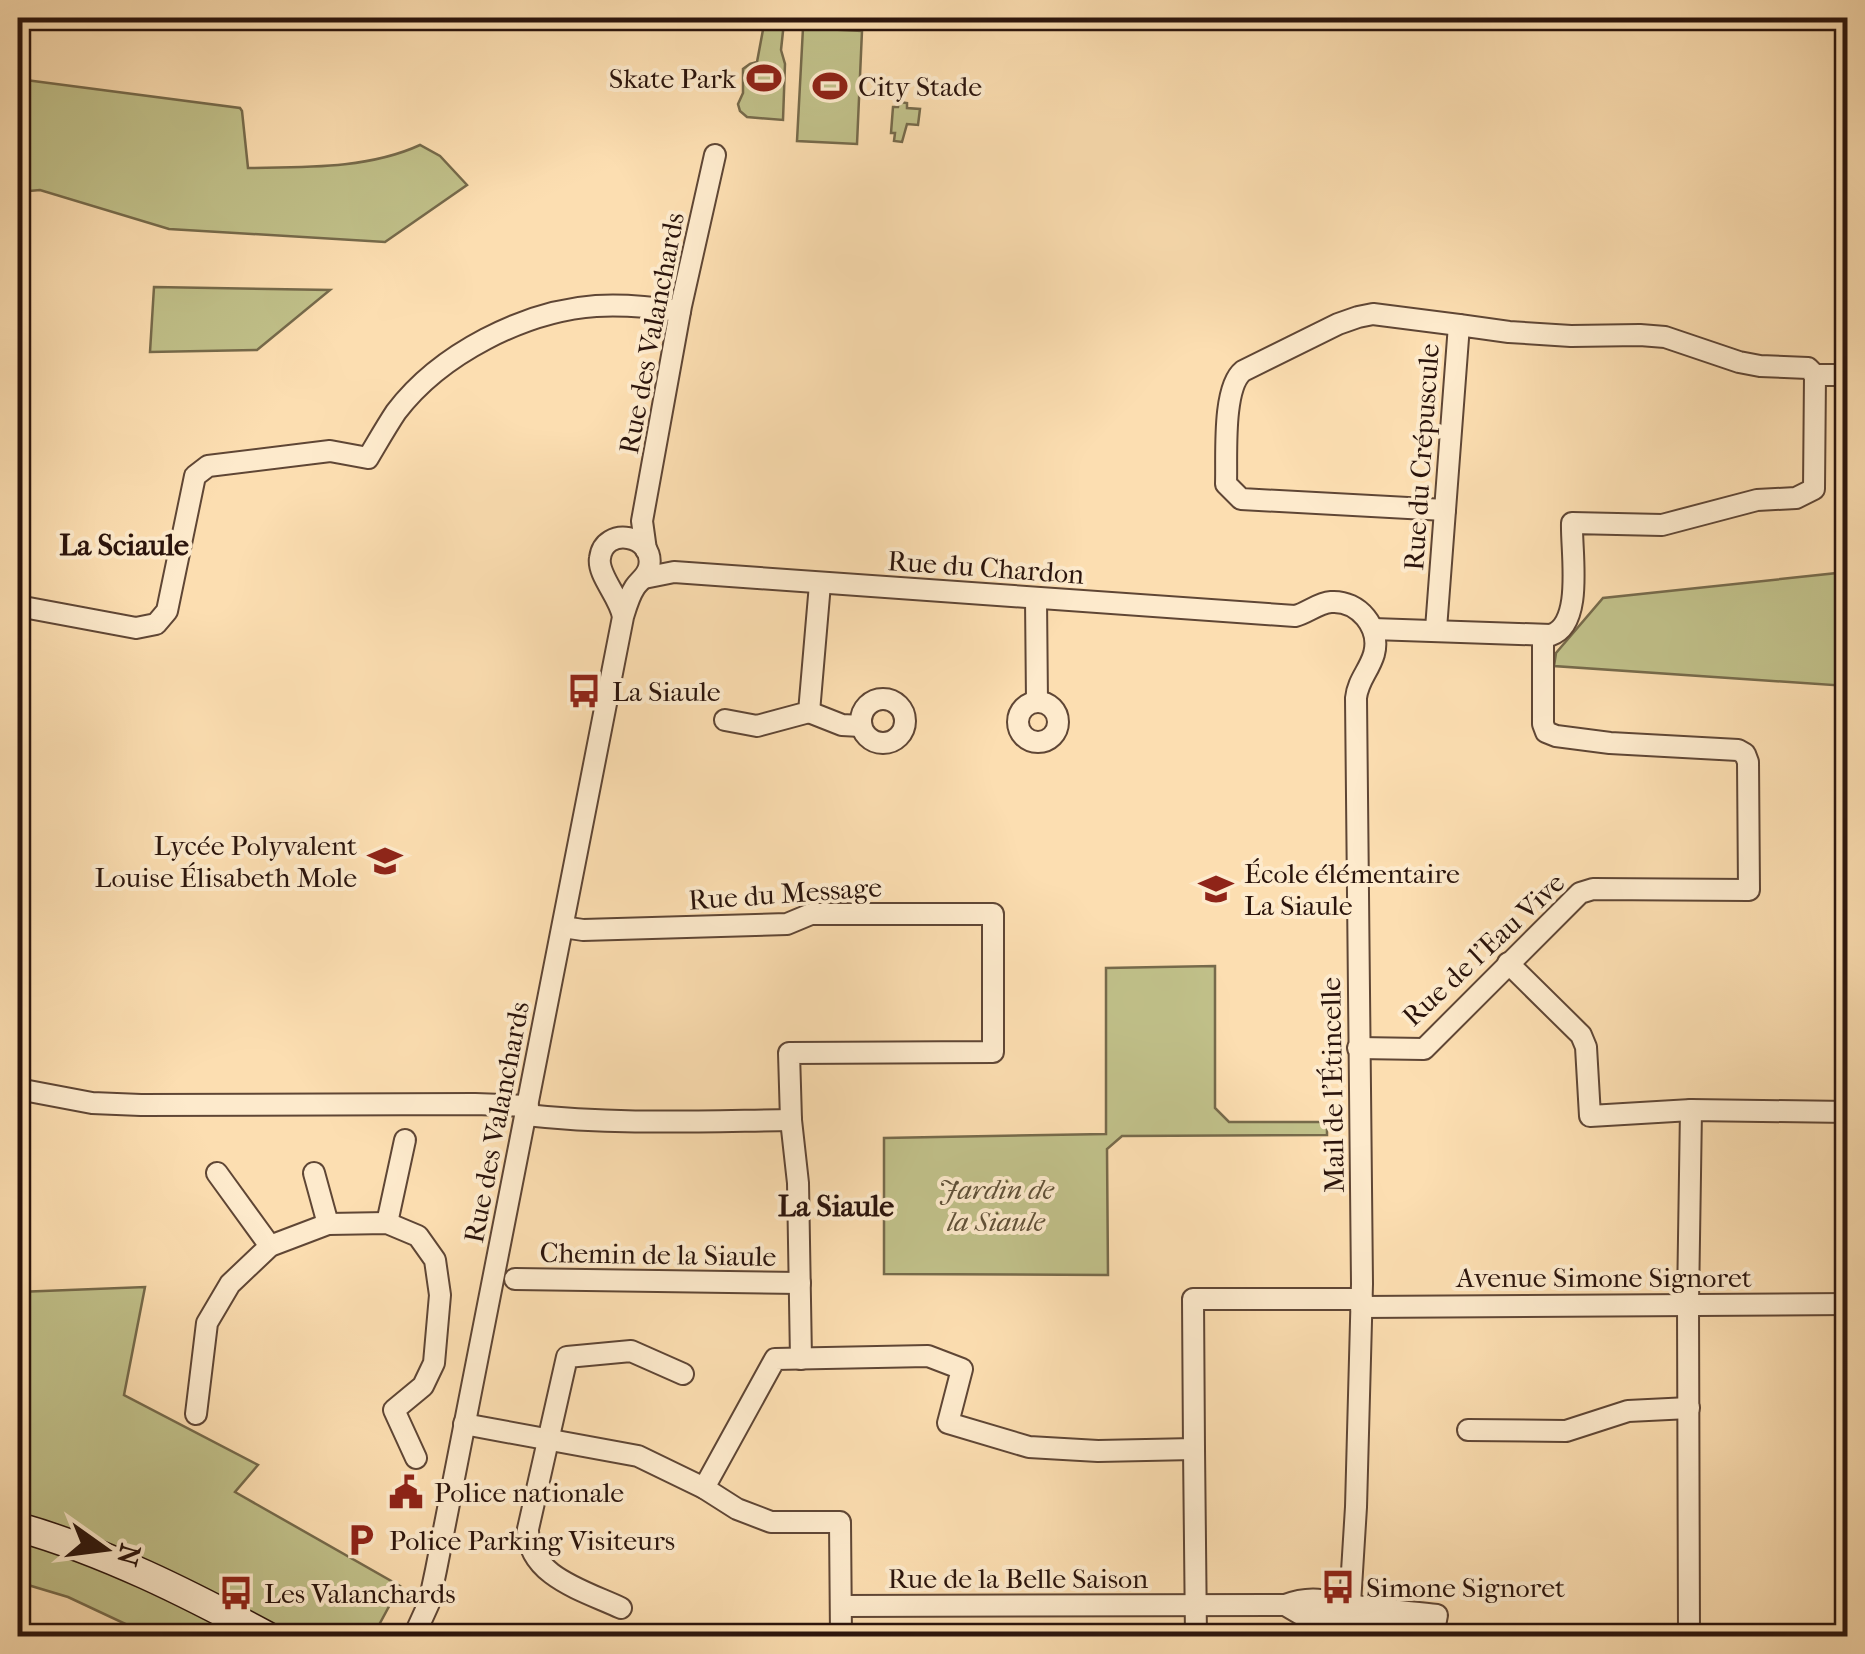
<svg xmlns="http://www.w3.org/2000/svg" width="1865" height="1654" font-family="'IM FELL French Canon',serif">
	<rect width="100%" height="100%" fill="#fcdeb1"/>
	<filter id="stains"><feTurbulence type="fractalNoise" baseFrequency=".002" numOctaves="4"/><feColorMatrix values="0 0 0 0 .2 0 0 0 0 .09 0 0 0 0 .02 0 0 0 .5 -.17"/></filter>
	<radialGradient id="worn" r=".72"><stop offset=".6" stop-color="#630" stop-opacity="0"/><stop offset="1" stop-color="#630" stop-opacity=".3"/></radialGradient>
	<g fill="#c1c18a" stroke="#766a4b" stroke-width="2.5">
		<path d="M 765,19 L 784,22 L 781,50 L 785,64 L 783,120 L 747,117 L 740,111 L 738,104 L 743,93 L 743,69 L 750,64 L 757,62 Z"/>
		<path d="M 803,28 L 862,31 L 857,144 L 797,141 Z"/>
		<path d="M 18,79 L 240,108 L 242,111 L 248,168 C 304,167 368,169 420,145 L 440,156 L 467,185 L 385,242 L 169,229 L 40,190 L 29,191 L 18,197 L 18,202 Z"/>
		<path d="M 899,102 L 907,103 L 907,108 L 920,109 L 918,125 L 907,124 L 902,142 L 894,141 L 895,133 L 891,133 L 893,107 L 898,107 Z"/>
		<path d="M 154,287 L 330,290 L 257,350 L 150,352 Z"/>
		<path d="M 1847,572 L 1847,686 L 1554,666 L 1556,653 L 1603,598 Z"/>
		<path d="M 1215,966 L 1215,1108 L 1229,1122 L 1327,1122 L 1327,1135 L 1122,1136 L 1107,1149 L 1108,1275 L 884,1274 L 884,1138 L 1106,1134 L 1106,968 Z"/>
		<path d="M 145,1287 L 124,1395 L 258,1465 L 235,1492 L 400,1586 L 373,1636 L 151,1636 L 68,1597 L 18,1582 L 18,1292 Z"/>
	</g>
	<g fill="none" stroke-linecap="round" stroke-linejoin="round">
		<g stroke="#5f4635" stroke-width="24">
			<g id="minor">
				<path d="M 1445,510 L 1241,499 L 1226,484 C 1227,457 1222,388 1243,371 L 1338,324 L 1358,317 L 1373,314 L 1459,325"/>
				<path d="M 646,550 L 642,521 L 681,306 L 715,155"/>
				<path d="M 644,578 L 674,572 L 1295,616 C 1307,613 1318,603 1331,602 C 1359,600 1381,628 1374,654 C 1369,671 1358,680 1356,698 L 1362,1284 L 1356,1507 L 1348,1636"/>
				<path d="M 1036,599 L 1037,702"/>
				<path d="M 18,606 L 136,628 L 156,624 L 167,611 L 195,476 L 208,466 L 330,451 L 368,458 C 377,443 386,427 396,412 C 440,354 524,311 596,306 C 624,304 652,307 680,311"/>
				<path d="M 1373,629 L 1551,635 C 1584,624 1571,552 1572,523 L 1662,525 L 1757,500 L 1796,498 L 1814,489 L 1815,375"/>
				<path d="M 1436,629 L 1459,325 L 1509,332 L 1571,336 L 1640,335 L 1665,337 L 1739,362 L 1760,366 L 1808,368 L 1815,375 L 1848,375"/>
				<circle cx="883" cy="721" r="22"/>
				<circle cx="1038" cy="722" r="20"/>
				<path d="M 809,712 L 842,725 L 861,726"/>
				<path d="M 725,720 L 757,726 L 809,712 L 820,584"/>
				<path d="M 563,927 L 583,930 L 787,924 L 811,914 L 993,914 L 993,1052 L 789,1053 L 791,1120 L 798,1183 L 801,1359"/>
				<path d="M 1508,963 L 1581,1035 L 1586,1047 L 1590,1116 L 1691,1110 L 1848,1112"/>
				<path d="M 1358,1048 L 1424,1049 L 1580,893 L 1593,889 L 1749,890 L 1748,762 L 1745,754 L 1738,750 L 1610,743 L 1556,736 L 1546,732 L 1543,724 L 1543,636"/>
				<path d="M 18,1089 L 92,1103 L 141,1105 L 475,1104 L 528,1106"/>
				<path d="M 526,1115 C 614,1125 703,1121 791,1120"/>
				<path d="M 217,1173 L 270,1246"/>
				<path d="M 314,1173 L 328,1224"/>
				<path d="M 387,1223 L 405,1140"/>
				<path d="M 515,1279 L 800,1283"/>
				<path d="M 1361,1307 L 1848,1304"/>
				<path d="M 196,1414 L 207,1323 L 230,1284 L 270,1246 L 328,1224 L 387,1223 L 418,1236 L 435,1260 L 440,1295 L 434,1363 L 423,1386 L 394,1410 L 416,1458"/>
				<path d="M 464,1424 L 638,1456 L 704,1488 L 737,1509 L 771,1522 L 840,1522 L 841,1636"/>
				<path d="M 1468,1430 L 1566,1431 L 1628,1411 L 1689,1408"/>
				<path d="M 1194,1449 L 1196,1636"/>
				<path d="M 704,1488 L 775,1359 L 928,1356 L 962,1369 L 948,1423 L 1029,1447 L 1098,1451 L 1194,1449 L 1193,1299 L 1362,1299"/>
				<path d="M 841,1606 L 1285,1605"/>
				<path d="M 621,1608 C 585,1591 527,1576 528,1529 L 567,1357 L 631,1351 L 683,1374"/>
				<path d="M 414,1636 L 429,1603 L 436,1570 L 623,617 C 626,607 629,596 635,587 C 640,580 647,576 649,567 C 656,535 604,525 600,558 C 597,575 620,597 623,617"/>
				<path d="M 1433,1636 L 1437,1615 C 1410,1612 1383,1610 1356,1606 C 1328,1602 1314,1594 1285,1605 L 1302,1615 L 1434,1630"/>
				<path d="M 1689,1636 L 1688,1303 L 1691,1110"/>
			</g>
		</g>
		<g stroke="#2b140c" stroke-width="31">
			<path id="secondary" d="M 18,1527 C 106,1552 187,1593 267,1636"/>
		</g>
		<use href="#minor" stroke="#fdeacc" stroke-width="20"/>
		<use href="#secondary" stroke="#fdeacc" stroke-width="28"/>
	</g>
	<defs>
		<g id="stadium-bare" transform="scale(2.7)"><path d="M0-5a6.5 5 0 1 0 0 10a6.5 5 0 1 0 0-10ZM-3.5-1.8h7v3.6h-7Z" fill="#8f2418" stroke="#fdeacc" stroke-width="2.5" paint-order="stroke"/></g>
		<g id="bus-bare" transform="scale(2.7)"><path d="M-5-6H5V4H4V6H2V4H-2V6H-4V4H-5ZM-3.5-4V0h7V-4ZM-3.5 1.2v1.5H-2V1.2ZM2 1.2v1.5H3.5V1.2Z" fill="#8f2418" stroke="#fdeacc" stroke-width="2.5" paint-order="stroke"/></g>
		<g id="school-bare" transform="scale(2.7)"><path d="M0-5L7-2L0 1L-7-2ZM-4 1L0 2.5L4 1V4Q0 6-4 4Z" fill="#8f2418" stroke="#fdeacc" stroke-width="2.5" paint-order="stroke"/></g>
		<g id="civic-bare" transform="scale(2.7)"><path d="M-.6-6.5H3V-4.5H.6V-3L4-1V1h2V6H-6V1h2V-1L-.6-3ZM-1.2 2.5V6h2.4V2.5Z" fill="#8f2418" stroke="#fdeacc" stroke-width="2.5" paint-order="stroke"/></g>
		<g id="parking-bare" transform="scale(2.7)"><path d="M-3.5-5.5H1a3.5 3.5 0 0 1 0 7H-1V5.5H-3.5ZM-1-3.4V-.6H.8a1.4 1.4 0 0 0 0-2.8Z" fill="#8f2418" stroke="#fdeacc" stroke-width="2.5" paint-order="stroke"/></g>
	</defs>
	<g fill-rule="evenodd">
		<use href="#stadium-bare" x="764" y="78"/>
		<use href="#stadium-bare" x="830" y="86"/>
		<use href="#bus-bare" x="584" y="691"/>
		<use href="#school-bare" x="385" y="861"/>
		<use href="#school-bare" x="1216" y="889"/>
		<use href="#civic-bare" x="406" y="1492"/>
		<use href="#parking-bare" x="361" y="1540"/>
		<use href="#bus-bare" x="1338" y="1587"/>
		<use href="#bus-bare" x="236" y="1593"/>
	</g>
	<g text-anchor="middle" stroke-width="8" stroke-linejoin="round" paint-order="stroke">
		<g font-size="28" fill="#2b140c" stroke="#fdeacc" text-anchor="start">
			<text x="736" y="88" text-anchor="end">Skate Park</text>
			<text x="858" y="96">City Stade</text>
			<text x="612" y="701">La Siaule</text>
			<text x="357" y="855" text-anchor="end">Lycée Polyvalent<tspan x="357" dy="32">Louise Élisabeth Mole</tspan></text>
			<text x="1244" y="883">École élémentaire<tspan x="1244" dy="32">La Siaule</tspan></text>
			<text x="434" y="1502">Police nationale</text>
			<text x="389" y="1550">Police Parking Visiteurs</text>
			<text x="1366" y="1597">Simone Signoret</text>
			<text x="264" y="1603">Les Valanchards</text>
		</g>
		<g font-size="28" fill="#2b140c" stroke="#fdeacc">
			<text transform="translate(651 333) rotate(-79)" y="10">Rue des Valanchards</text>
			<text transform="translate(1421 457) rotate(-86)" y="10">Rue du Crépuscule</text>
			<text transform="translate(986 567) rotate(4)" y="10">Rue du Chardon</text>
			<text transform="translate(785 893) rotate(-4)" y="10">Rue du Message</text>
			<text transform="translate(1483 949) rotate(-43)" y="10">Rue de l'Eau Vive</text>
			<text transform="translate(1332 1085) rotate(-91)" y="10">Mail de l'Étincelle</text>
			<text transform="translate(496 1122) rotate(-79)" y="10">Rue des Valanchards</text>
			<text transform="translate(658 1254) rotate(1)" y="10">Chemin de la Siaule</text>
			<text x="1604" y="1287">Avenue Simone Signoret</text>
			<text x="1018" y="1588">Rue de la Belle Saison</text>
		</g>
		<g font-size="28" font-style="italic" fill="#605138" stroke="#fdeacc">
			<text x="996" y="1199">Jardin de<tspan x="996" dy="32">la Siaule</tspan></text>
		</g>
		<g font-size="30" font-weight="bold" fill="#2b140c" stroke="#fdeacc">
			<text x="124" y="555">La Sciaule</text>
			<text x="836" y="1216">La Siaule</text>
		</g>
	</g>
	<rect width="1865" height="1654" fill="none" stroke="#fcdeb1" stroke-width="60"/>
	<rect x="20" y="20" width="1825" height="1614" fill="none" stroke="#2b140c" stroke-width="5"/>
	<rect x="30" y="30" width="1805" height="1594" fill="none" stroke="#2b140c" stroke-width="2.5"/>
	<g transform="translate(105 1549) rotate(104)" stroke="#fdeacc" stroke-width="8" paint-order="stroke">
	<path d="M0-8L18 38L0 25L-18 38Z" fill="#2b140c"/>
	<text y="-15" font-size="28" font-weight="bold" text-anchor="middle" fill="#2b140c">N</text>
	</g>
	<rect width="100%" height="100%" filter="url(#stains)"/>
	<rect width="100%" height="100%" fill="url(#worn)"/>
</svg>
